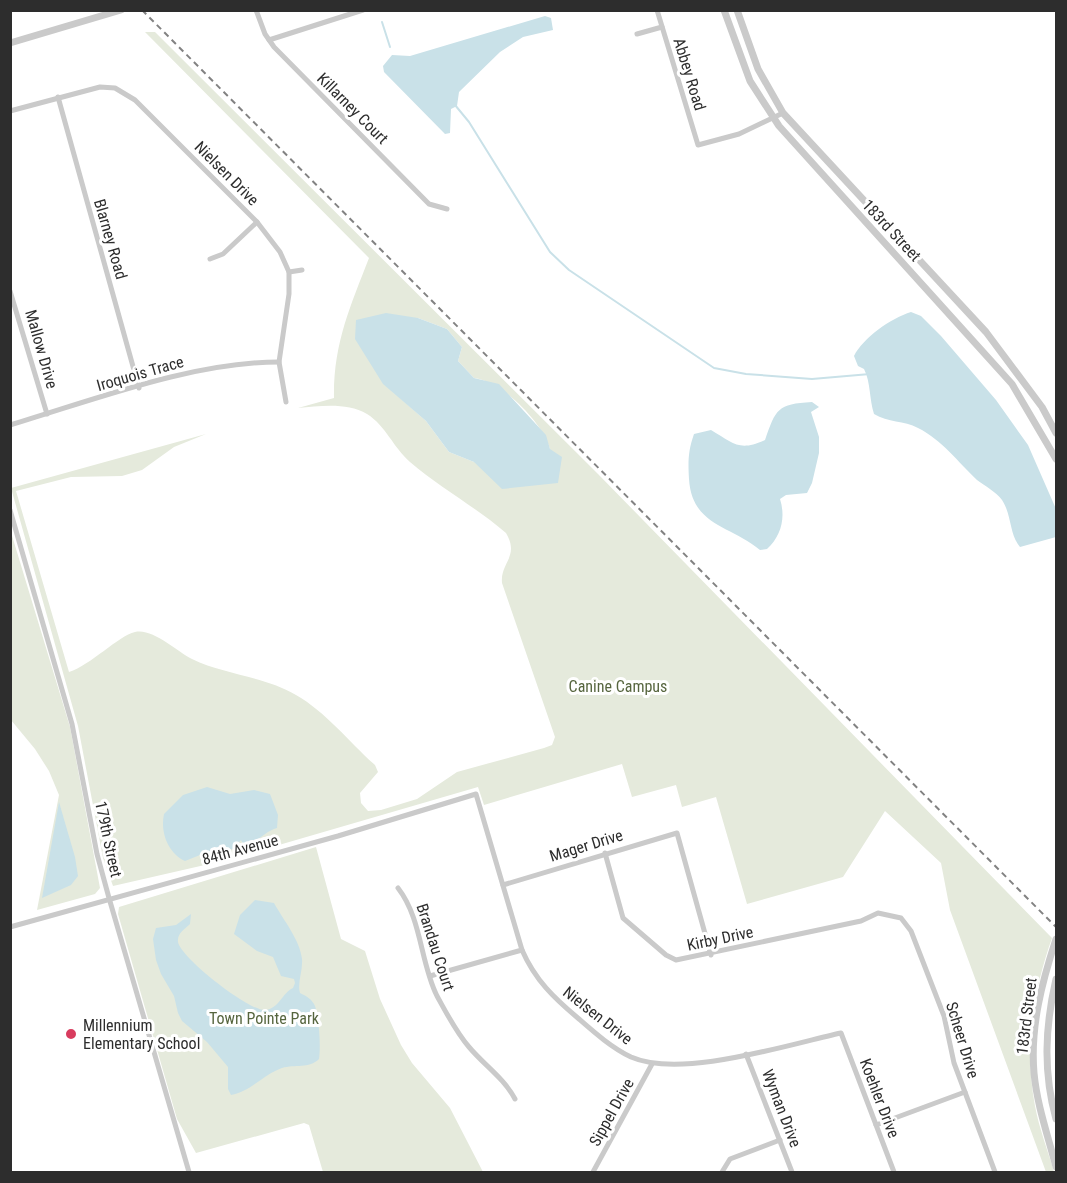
<svg xmlns="http://www.w3.org/2000/svg" width="1067" height="1183" font-family="'Roboto Condensed',sans-serif">
	<rect width="100%" height="100%" fill="#fff"/>
	<g fill="#e5eadc" fill-rule="evenodd">
		<path d="M 145,32 L 155,32 L 598,474 L 1052,938 C 1033,992 1024,1048 1035,1106 C 1039,1128 1048,1151 1054,1172 L 1046,1172 L 950,910 L 941,863 L 885,811 L 843,877 L 747,904 L 716,797 L 682,807 L 676,785 L 632,797 L 622,764 L 484,805 L 478,787 L 231,859 L 113,886 L 103,858 L 78,726 L 11,488 L 206,434 L 174,447 L 142,470 L 122,476 L 71,477 L 16,491 L 69,672 C 91,665 118,636 135,632 C 153,628 176,651 192,659 C 225,675 264,676 296,695 C 326,712 349,742 375,765 L 378,772 L 360,793 L 361,803 L 368,811 L 381,810 L 417,799 L 457,772 L 544,748 L 552,745 L 555,737 L 502,583 C 500,562 520,557 506,533 C 476,507 440,488 410,462 C 393,447 386,426 367,414 C 347,402 320,406 298,408 L 334,398 C 333,345 350,307 369,258 ZM 418,318 L 447,329 L 462,347 L 458,361 L 474,378 C 502,381 543,423 550,449 L 474,462 L 449,452 L 426,421 L 383,383 Z"/>
		<path d="M 10,529 L 70,727 L 100,888 L 95,894 L 37,910 L 59,795 L 49,771 L 35,749 L 11,720 Z"/>
		<path d="M 316,847 L 341,939 L 365,951 L 380,999 L 401,1045 L 412,1063 L 450,1108 L 483,1172 L 323,1172 L 309,1125 L 304,1123 L 196,1153 L 177,1119 L 118,914 L 119,907 Z"/>
	</g>
	<g fill="#c9e1e8">
		<path d="M 545,16 L 551,18 L 553,30 L 523,37 L 500,52 L 459,92 L 457,106 L 451,109 L 450,133 L 445,134 L 384,72 L 383,66 L 392,55 L 410,56 Z"/>
		<path d="M 911,312 L 921,316 L 941,336 L 996,400 L 1028,445 L 1056,509 L 1056,537 L 1020,547 C 1009,534 1012,515 1002,500 C 996,492 985,486 977,480 C 958,462 942,440 918,428 C 904,420 888,423 874,414 C 869,399 871,383 864,369 L 858,366 L 854,356 C 863,338 891,318 911,312 Z"/>
		<path d="M 386,313 L 418,318 L 447,329 L 462,347 L 458,361 L 474,378 L 499,384 L 546,435 L 550,449 L 562,457 L 558,483 L 502,489 L 474,462 L 449,452 L 426,421 L 383,384 L 355,339 L 356,320 Z"/>
		<path d="M 812,402 L 819,407 L 811,412 L 819,437 L 819,453 L 812,483 L 807,493 L 786,495 L 780,499 C 786,518 781,536 767,549 L 760,550 C 730,525 692,526 689,479 C 688,462 688,451 694,434 L 711,430 C 733,443 739,452 765,440 C 776,409 777,404 812,402 Z"/>
		<path d="M 207,787 L 230,794 L 254,790 L 270,794 L 278,815 L 277,828 C 265,831 256,844 244,846 L 241,840 L 233,849 L 200,855 L 185,861 C 168,853 160,832 164,814 L 183,795 Z"/>
		<path d="M 59,802 L 75,857 L 78,876 L 71,885 L 42,898 Z"/>
		<path d="M 255,900 L 274,903 C 284,921 300,940 302,959 C 303,971 297,983 300,993 C 306,996 312,999 315,1006 C 319,1019 321,1045 319,1059 C 309,1069 295,1064 282,1068 C 264,1074 250,1092 231,1095 L 228,1089 L 228,1067 L 207,1042 L 182,1021 L 178,1013 L 174,996 L 161,974 L 156,960 L 153,939 L 156,928 L 176,925 L 191,914 L 190,924 C 185,929 177,933 178,942 C 181,958 249,1011 265,1010 C 279,1009 282,993 293,988 L 295,983 L 294,979 L 281,976 L 273,957 L 257,951 L 234,934 L 240,915 Z"/>
	</g>
	<g fill="none" stroke-linecap="round" stroke-linejoin="round">
		<g stroke="#c9e1e8" stroke-width="2">
			<path d="M 382,22 L 390,47"/>
			<path d="M 455,105 L 469,122 L 550,252 L 569,270 L 714,368 L 746,374 L 812,379 L 870,374"/>
		</g>
		<g stroke="#cacaca" stroke-width="5">
			<path d="M 256,10 L 265,34 L 274,47 L 429,204 L 447,209"/>
			<path d="M 657,10 L 698,145 L 739,134 L 783,113"/>
			<path d="M 637,34 L 662,27"/>
			<path d="M 269,40 L 363,10"/>
			<path d="M 58,97 L 139,388"/>
			<path d="M 10,111 L 100,87 L 115,88 L 135,100 L 257,222 L 280,252 L 289,272 L 289,294 L 279,362 L 286,402"/>
			<path d="M 210,259 L 223,254 L 257,222"/>
			<path d="M 289,272 L 302,270"/>
			<path d="M 10,291 L 47,414"/>
			<path d="M 10,425 C 94,400 192,362 279,362"/>
			<path d="M 10,510 L 72,724 L 97,854 L 109,898 L 189,1172"/>
			<path d="M 605,853 L 623,918 L 666,955 L 676,960 L 861,921 L 878,913 L 901,918 L 911,931 L 944,1016 L 954,1063 L 995,1172"/>
			<path d="M 503,885 L 677,833 L 711,955"/>
			<path d="M 398,888 C 422,919 420,962 437,996 C 447,1014 456,1032 469,1047 C 484,1065 504,1078 515,1099"/>
			<path d="M 10,927 L 338,836 L 476,794 L 522,950 C 535,980 554,998 579,1019 C 595,1033 612,1048 631,1057 C 681,1079 786,1045 841,1033 L 894,1172"/>
			<path d="M 430,976 L 522,950"/>
			<path d="M 746,1054 L 792,1172"/>
			<path d="M 876,1125 L 965,1092"/>
			<path d="M 593,1172 L 652,1064"/>
			<path d="M 722,1172 L 730,1159 L 780,1140"/>
		</g>
		<g stroke="#cacaca" stroke-width="7">
			<path d="M 724,10 L 750,81 L 779,126 L 1012,384 L 1056,459"/>
			<path d="M 737,10 L 758,69 L 783,113 L 986,332 L 1042,407 L 1056,433"/>
			<path d="M 10,43 L 121,10"/>
			<path d="M 1056,939 C 1042,982 1030,1027 1034,1073 C 1037,1105 1048,1136 1056,1167"/>
			<path d="M 1056,979 C 1045,1027 1043,1072 1056,1119"/>
		</g>
		<path stroke="#828282" stroke-width="2" stroke-dasharray="6 4.5" stroke-linecap="butt" d="M 142,10 L 1056,927"/>
	</g>
	<circle fill="#d83c5e" stroke="#fff" stroke-width="2" cx="71" cy="1034" r="6"/>
	<g text-anchor="middle" stroke-width="6" stroke-linejoin="round" paint-order="stroke">
		<g font-size="16" fill="#2d2d2d" stroke="#fff">
			<text transform="translate(690 74) rotate(73)" y="6">Abbey Road</text>
			<text transform="translate(353 108) rotate(45)" y="6">Killarney Court</text>
			<text transform="translate(227 173) rotate(45)" y="6">Nielsen Drive</text>
			<text transform="translate(892 230) rotate(47)" y="6">183rd Street</text>
			<text transform="translate(111 239) rotate(74)" y="6">Blarney Road</text>
			<text transform="translate(42 349) rotate(74)" y="6">Mallow Drive</text>
			<text transform="translate(140 373) rotate(-16)" y="6">Iroquois Trace</text>
			<text transform="translate(109 839) rotate(78)" y="6">179th Street</text>
			<text transform="translate(586 845) rotate(-17)" y="6">Mager Drive</text>
			<text transform="translate(240 849) rotate(-15)" y="6">84th Avenue</text>
			<text transform="translate(720 938) rotate(-12)" y="6">Kirby Drive</text>
			<text transform="translate(436 947) rotate(72)" y="6">Brandau Court</text>
			<text transform="translate(598 1015) rotate(38)" y="6">Nielsen Drive</text>
			<text transform="translate(1026 1016) rotate(-83)" y="6">183rd Street</text>
			<text transform="translate(963 1040) rotate(73)" y="6">Scheer Drive</text>
			<text transform="translate(880 1098) rotate(69)" y="6">Koehler Drive</text>
			<text transform="translate(782 1108) rotate(69)" y="6">Wyman Drive</text>
			<text transform="translate(611 1112) rotate(-61)" y="6">Sippel Drive</text>
		</g>
		<g font-size="16" fill="#56653e" stroke="#fff">
			<text x="618" y="692">Canine Campus</text>
			<text x="264" y="1024">Town Pointe Park</text>
		</g>
		<g font-size="16" fill="#2d2d2d" stroke="#fff" text-anchor="start">
			<text x="83" y="1031">Millennium<tspan x="83" dy="18">Elementary School</tspan></text>
		</g>
	</g>
	<rect width="1067" height="1183" fill="none" stroke="#2d2d2d" stroke-width="24"/>
</svg>
